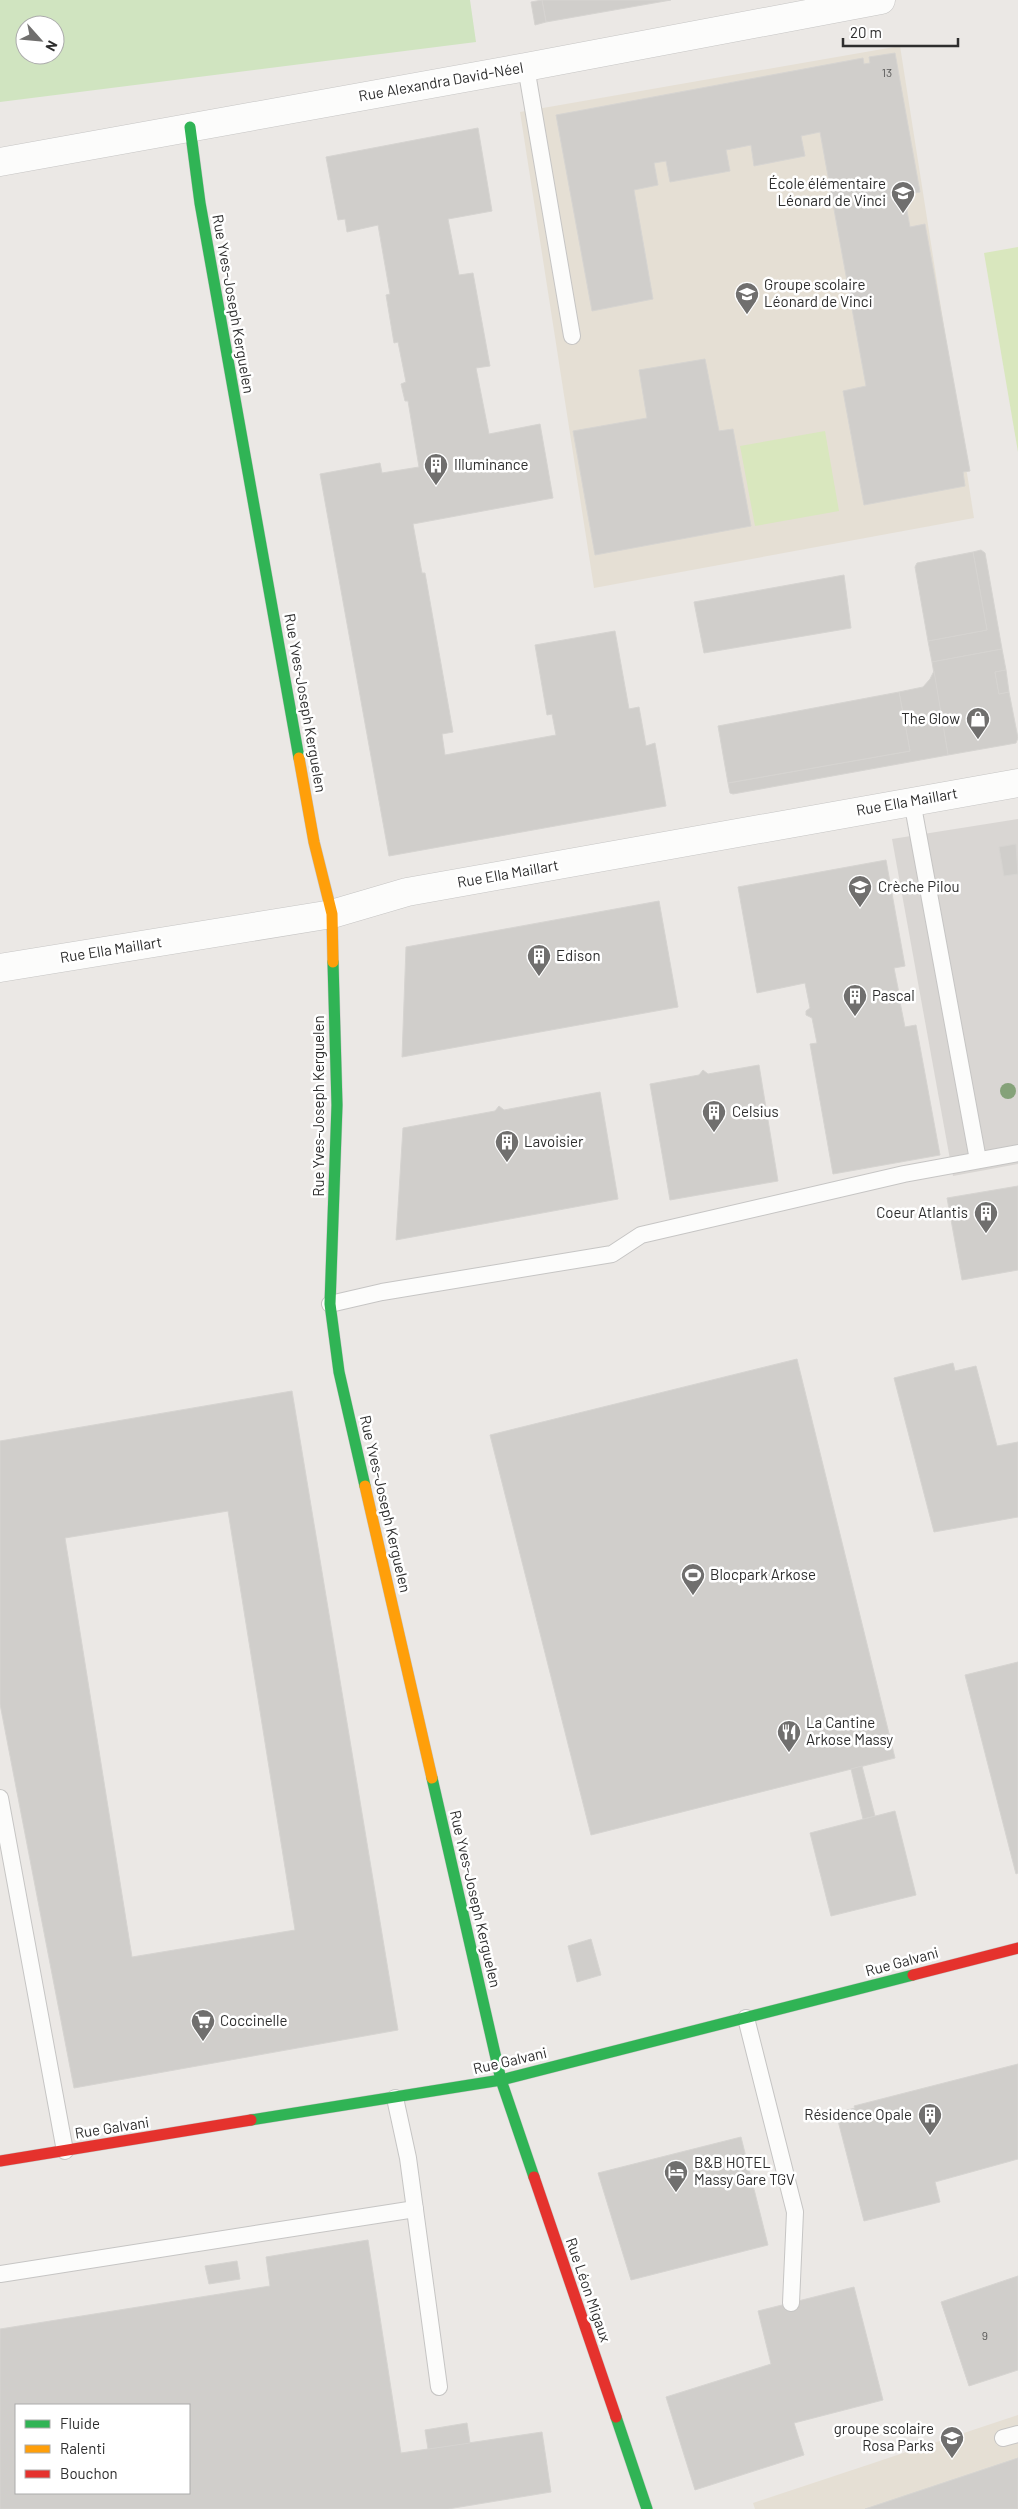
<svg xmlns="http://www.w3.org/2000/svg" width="1018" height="2509" font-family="Barlow,sans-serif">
	<rect width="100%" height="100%" fill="#ebe8e5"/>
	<g fill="#e5dfd4">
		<path d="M 900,46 L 974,518 L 594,588 L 520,112 Z"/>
		<path d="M 1018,2415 L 1018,2509 L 755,2509 L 753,2503 Z"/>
	</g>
	<path fill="#d0e4c0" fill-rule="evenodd" d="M 0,0 L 470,0 L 476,42 L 0,102 ZM 25,25 L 55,25 L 55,55 L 25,55 Z"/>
	<g fill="#d9e7be">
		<path d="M 1018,247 L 1018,452 L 984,253 Z"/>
		<path d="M 825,431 L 839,511 L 755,526 L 740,446 Z"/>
	</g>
	<path fill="#d9d6d3" d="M 1018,819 L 1018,1164 L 953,1176 L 892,839 Z"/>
	<g fill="#d0cecb" stroke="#d6d4d1" fill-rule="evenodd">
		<path d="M 542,0 L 671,0 L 546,22 Z"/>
		<path d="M 542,0 L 546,22 L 535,25 L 531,2 Z"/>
		<path d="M 895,53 L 920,192 L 904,195 L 910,227 L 925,224 L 970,471 L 963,472 L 965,486 L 864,505 L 843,391 L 866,386 L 820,132 L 801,136 L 805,156 L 754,166 L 751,145 L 726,150 L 730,171 L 670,182 L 666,161 L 654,163 L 658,185 L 634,190 L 653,299 L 592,311 L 556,115 L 863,58 L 864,64 L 870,63 L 869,57 Z"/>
		<path d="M 478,128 L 492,211 L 448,219 L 459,275 L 473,273 L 490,366 L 476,368 L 489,434 L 540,424 L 553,498 L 413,524 L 422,573 L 425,573 L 453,732 L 442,734 L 445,755 L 556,735 L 552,714 L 547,715 L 535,645 L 615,631 L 629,709 L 639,707 L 646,746 L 655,743 L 666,806 L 389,856 L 320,474 L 380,463 L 382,473 L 419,467 L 408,401 L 405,401 L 401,384 L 406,382 L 398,342 L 394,343 L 386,295 L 390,294 L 378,225 L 347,232 L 345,219 L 338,220 L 326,157 Z"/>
		<path d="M 705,359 L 719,431 L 733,429 L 751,526 L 595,555 L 573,431 L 647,418 L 639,370 Z"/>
		<path d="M 981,550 L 985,553 L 1002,649 L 932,662 L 928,641 L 987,630 L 973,552 Z"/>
		<path d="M 973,552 L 987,630 L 928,641 L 915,567 L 917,563 Z"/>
		<path d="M 844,575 L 851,628 L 704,653 L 694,602 Z"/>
		<path d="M 1002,649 L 1006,670 L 995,672 L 999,694 L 1009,692 L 1018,738 L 1016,743 L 948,755 L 932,662 Z"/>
		<path d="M 1006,670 L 1009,692 L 999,694 L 995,672 Z"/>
		<path d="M 934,671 L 948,755 L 733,794 L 730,793 L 728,783 L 910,751 L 899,692 L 923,687 L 930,679 Z"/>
		<path d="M 899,692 L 910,751 L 728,783 L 718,726 Z"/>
		<path d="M 1016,844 L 1018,874 L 1004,876 L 999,847 Z"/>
		<path d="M 886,860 L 905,966 L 894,968 L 899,993 L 904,997 L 900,1002 L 905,1027 L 916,1025 L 940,1155 L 833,1174 L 810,1044 L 817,1043 L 812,1018 L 806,1015 L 806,1011 L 810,1008 L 805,983 L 757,993 L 738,887 Z"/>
		<path d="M 659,901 L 678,1007 L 402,1057 L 406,947 Z"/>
		<path d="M 759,1065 L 778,1181 L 670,1200 L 650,1084 L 699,1075 L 703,1070 L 708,1074 Z"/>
		<path d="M 600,1092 L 618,1199 L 396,1240 L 403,1128 L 495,1111 L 499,1106 L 504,1110 Z"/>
		<path d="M 1018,1186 L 1018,1270 L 962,1280 L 947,1198 Z"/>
		<path d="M 797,1359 L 895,1758 L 591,1835 L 490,1435 Z"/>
		<path d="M 953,1363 L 955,1371 L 976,1366 L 997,1446 L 1018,1442 L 1018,1517 L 934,1532 L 894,1378 Z"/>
		<path d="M 292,1391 L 398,2030 L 74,2088 L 0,1704 L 0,1441 ZM 228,1511 L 295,1930 L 132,1957 L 65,1538 Z"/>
		<path d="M 1018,1662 L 1018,1873 L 1016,1874 L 965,1675 Z"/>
		<path d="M 862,1766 L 875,1816 L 863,1819 L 851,1769 Z"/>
		<path d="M 895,1811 L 916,1895 L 831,1916 L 810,1833 Z"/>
		<path d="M 591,1939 L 601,1975 L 577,1982 L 568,1946 Z"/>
		<path d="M 1018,2064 L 1018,2159 L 935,2182 L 940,2202 L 864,2221 L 836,2113 L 855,2108 L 854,2106 Z"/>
		<path d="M 741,2137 L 768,2245 L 631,2280 L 598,2173 Z"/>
		<path d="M 368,2240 L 401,2453 L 542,2432 L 551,2492 L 448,2509 L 0,2509 L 0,2329 L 270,2286 L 266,2257 ZM 16,2405 L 189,2405 L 189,2493 L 16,2493 Z"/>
		<path d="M 237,2261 L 240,2279 L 209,2284 L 205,2266 Z"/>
		<path d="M 1018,2276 L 1018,2370 L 969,2386 L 941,2302 Z"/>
		<path d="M 854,2287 L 883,2400 L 794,2423 L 804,2455 L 695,2490 L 666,2397 L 771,2364 L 758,2311 Z"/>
		<path d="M 467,2423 L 470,2443 L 428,2449 L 425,2430 Z"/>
		<path d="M 1018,2458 L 1018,2509 L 865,2509 Z"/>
	</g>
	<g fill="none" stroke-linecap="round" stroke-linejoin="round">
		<g stroke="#c6c5c4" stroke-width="18">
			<g id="lane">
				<path d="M 526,67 L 572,336"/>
				<path d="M 912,801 L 978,1160"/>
				<path d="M 330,1304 L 382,1292 L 612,1254 L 641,1235 L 904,1174 L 1018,1153"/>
				<path d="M 0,1798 L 65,2151"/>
				<path d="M 746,2018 L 795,2212 L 791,2303"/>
				<path d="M 395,2098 L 408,2158 L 439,2387"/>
				<path d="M 0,2274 L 415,2209"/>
				<path d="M 1003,2438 L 1018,2434"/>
			</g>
		</g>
		<g stroke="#c6c5c4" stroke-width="29">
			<g id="street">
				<path d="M 0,162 L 526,67 L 881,0"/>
				<path d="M 0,968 L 332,914 L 407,892 L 1018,783"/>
			</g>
		</g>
		<g stroke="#c6c5c4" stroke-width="12">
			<g id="fast">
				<path d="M 190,127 L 200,203 L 299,758"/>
				<path d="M 333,962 L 337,1105 L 330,1304 L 339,1372 L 365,1486"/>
				<path d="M 432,1778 L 501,2080 L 534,2177"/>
				<path d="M 251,2120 L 501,2080 L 913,1975"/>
				<path d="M 616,2417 L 647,2509"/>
			</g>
		</g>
		<g stroke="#c6c5c4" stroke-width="12">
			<g id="slow">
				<path d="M 299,758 L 314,842 L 332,914 L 333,962"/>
				<path d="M 365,1486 L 432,1778"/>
			</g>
		</g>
		<g stroke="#c6c5c4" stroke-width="12">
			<g id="jam">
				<path d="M 913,1975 L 1018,1948"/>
				<path d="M 0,2161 L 251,2120"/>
				<path d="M 534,2177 L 616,2417"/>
			</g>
		</g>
		<use href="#lane" stroke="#fcfcfb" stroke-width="16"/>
		<use href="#street" stroke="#fcfcfb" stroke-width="28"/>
		<use href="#fast" stroke="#30b455" stroke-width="11"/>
		<use href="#slow" stroke="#ff9f0a" stroke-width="11"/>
		<use href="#jam" stroke="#e5322d" stroke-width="11"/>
	</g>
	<circle fill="#85a279" cx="1008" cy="1091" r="8"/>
	<defs>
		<g id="school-pin" transform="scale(1.25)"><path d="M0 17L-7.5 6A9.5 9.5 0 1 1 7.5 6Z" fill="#706f6e" stroke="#fff"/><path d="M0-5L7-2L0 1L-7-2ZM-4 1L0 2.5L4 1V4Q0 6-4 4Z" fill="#fff"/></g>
		<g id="building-pin" transform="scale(1.25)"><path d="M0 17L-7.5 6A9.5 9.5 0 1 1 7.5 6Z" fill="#706f6e" stroke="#fff"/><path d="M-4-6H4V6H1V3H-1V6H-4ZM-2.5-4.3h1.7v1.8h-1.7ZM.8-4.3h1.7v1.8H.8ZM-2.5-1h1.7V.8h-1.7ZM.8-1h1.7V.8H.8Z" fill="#fff"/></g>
		<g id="shop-pin" transform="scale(1.25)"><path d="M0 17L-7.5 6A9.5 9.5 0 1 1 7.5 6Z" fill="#706f6e" stroke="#fff"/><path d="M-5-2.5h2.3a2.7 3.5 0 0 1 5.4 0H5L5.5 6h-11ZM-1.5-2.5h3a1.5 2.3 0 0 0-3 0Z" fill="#fff"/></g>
		<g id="stadium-pin" transform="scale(1.25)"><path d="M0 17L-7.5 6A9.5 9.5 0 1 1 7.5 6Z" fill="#706f6e" stroke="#fff"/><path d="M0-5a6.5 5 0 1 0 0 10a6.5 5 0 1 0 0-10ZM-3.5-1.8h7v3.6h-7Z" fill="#fff"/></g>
		<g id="restaurant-pin" transform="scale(1.25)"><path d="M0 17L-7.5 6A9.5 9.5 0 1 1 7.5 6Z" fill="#706f6e" stroke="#fff"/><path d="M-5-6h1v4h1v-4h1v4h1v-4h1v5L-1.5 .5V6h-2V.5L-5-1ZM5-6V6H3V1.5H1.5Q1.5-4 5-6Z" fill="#fff"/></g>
		<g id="supermarket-pin" transform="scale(1.25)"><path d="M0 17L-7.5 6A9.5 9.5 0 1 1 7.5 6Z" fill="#706f6e" stroke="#fff"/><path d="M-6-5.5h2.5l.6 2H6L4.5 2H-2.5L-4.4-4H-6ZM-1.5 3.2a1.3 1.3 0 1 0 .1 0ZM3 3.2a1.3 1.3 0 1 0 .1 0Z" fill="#fff"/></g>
		<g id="hotel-pin" transform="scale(1.25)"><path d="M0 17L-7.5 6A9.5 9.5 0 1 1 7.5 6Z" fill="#706f6e" stroke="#fff"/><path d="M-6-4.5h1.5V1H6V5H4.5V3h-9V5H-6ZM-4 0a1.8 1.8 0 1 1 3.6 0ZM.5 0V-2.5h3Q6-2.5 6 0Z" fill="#fff"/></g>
	</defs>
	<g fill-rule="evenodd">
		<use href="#school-pin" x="903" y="193"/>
		<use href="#school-pin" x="747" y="294"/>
		<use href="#building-pin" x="436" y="465"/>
		<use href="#shop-pin" x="978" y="719"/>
		<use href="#school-pin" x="860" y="887"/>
		<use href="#building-pin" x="539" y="956"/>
		<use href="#building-pin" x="855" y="996"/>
		<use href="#building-pin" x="714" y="1112"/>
		<use href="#building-pin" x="507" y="1142"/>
		<use href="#building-pin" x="986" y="1213"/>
		<use href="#stadium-pin" x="693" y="1575"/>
		<use href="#restaurant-pin" x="789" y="1732"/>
		<use href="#supermarket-pin" x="203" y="2021"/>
		<use href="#building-pin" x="930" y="2115"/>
		<use href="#hotel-pin" x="676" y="2172"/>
		<use href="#school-pin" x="952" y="2438"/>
	</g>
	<g text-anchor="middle" stroke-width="5" stroke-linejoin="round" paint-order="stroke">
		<g font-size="12" fill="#585857">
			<text x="887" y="77">13</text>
			<text x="985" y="2340">9</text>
		</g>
		<g font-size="15" fill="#2e2e2e" stroke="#fff">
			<text transform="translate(441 82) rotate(-10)" y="5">Rue Alexandra David-Néel</text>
			<text transform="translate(233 304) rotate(80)" y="5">Rue Yves-Joseph Kerguelen</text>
			<text transform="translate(305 703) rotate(80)" y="5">Rue Yves-Joseph Kerguelen</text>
			<text transform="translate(907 802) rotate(-10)" y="5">Rue Ella Maillart</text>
			<text transform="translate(508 874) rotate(-10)" y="5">Rue Ella Maillart</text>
			<text transform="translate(111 950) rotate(-9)" y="5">Rue Ella Maillart</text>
			<text transform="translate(319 1106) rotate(-90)" y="5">Rue Yves-Joseph Kerguelen</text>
			<text transform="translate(385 1504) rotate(77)" y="5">Rue Yves-Joseph Kerguelen</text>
			<text transform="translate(475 1899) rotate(77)" y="5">Rue Yves-Joseph Kerguelen</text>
			<text transform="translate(902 1962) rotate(-15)" y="5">Rue Galvani</text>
			<text transform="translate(510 2061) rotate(-13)" y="5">Rue Galvani</text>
			<text transform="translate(112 2128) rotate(-9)" y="5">Rue Galvani</text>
			<text transform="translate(588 2290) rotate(71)" y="5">Rue Léon Migaux</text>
		</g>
		<g font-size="15" fill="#2e2e2e" stroke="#fff" text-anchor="start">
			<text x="886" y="189" text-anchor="end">École élémentaire<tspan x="886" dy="17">Léonard de Vinci</tspan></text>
			<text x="764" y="290">Groupe scolaire<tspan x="764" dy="17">Léonard de Vinci</tspan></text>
			<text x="454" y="470">Illuminance</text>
			<text x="960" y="724" text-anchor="end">The Glow</text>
			<text x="878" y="892">Crèche Pilou</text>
			<text x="556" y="961">Edison</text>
			<text x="872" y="1001">Pascal</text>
			<text x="732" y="1117">Celsius</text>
			<text x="524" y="1147">Lavoisier</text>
			<text x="968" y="1218" text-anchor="end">Coeur Atlantis</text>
			<text x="710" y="1580">Blocpark Arkose</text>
			<text x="806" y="1728">La Cantine<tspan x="806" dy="17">Arkose Massy</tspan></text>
			<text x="220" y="2026">Coccinelle</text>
			<text x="912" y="2120" text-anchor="end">Résidence Opale</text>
			<text x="694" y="2168">B&amp;B HOTEL<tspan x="694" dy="17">Massy Gare TGV</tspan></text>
			<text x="934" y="2434" text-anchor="end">groupe scolaire<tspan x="934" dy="17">Rosa Parks</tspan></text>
		</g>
	</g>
	<rect x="15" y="2404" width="175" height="90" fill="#ffffff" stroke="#ababab"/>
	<rect x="25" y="2420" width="25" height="8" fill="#30b455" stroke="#ababab"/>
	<text x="60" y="2429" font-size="15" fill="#2e2e2e">Fluide</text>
	<rect x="25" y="2445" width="25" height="8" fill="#ff9f0a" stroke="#ababab"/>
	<text x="60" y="2454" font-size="15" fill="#2e2e2e">Ralenti</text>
	<rect x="25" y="2470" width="25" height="8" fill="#e5322d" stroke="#ababab"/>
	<text x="60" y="2479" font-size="15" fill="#2e2e2e">Bouchon</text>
	<g transform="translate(40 40) rotate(117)"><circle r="24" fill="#ffffff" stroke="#ababab"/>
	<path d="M0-4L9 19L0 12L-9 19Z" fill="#706f6e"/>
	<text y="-8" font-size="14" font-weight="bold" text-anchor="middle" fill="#2e2e2e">N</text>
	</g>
	<path d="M843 38v8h115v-8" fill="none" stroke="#2e2e2e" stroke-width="2.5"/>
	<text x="850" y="38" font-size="15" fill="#2e2e2e" stroke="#ffffff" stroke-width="4" paint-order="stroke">20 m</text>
</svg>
